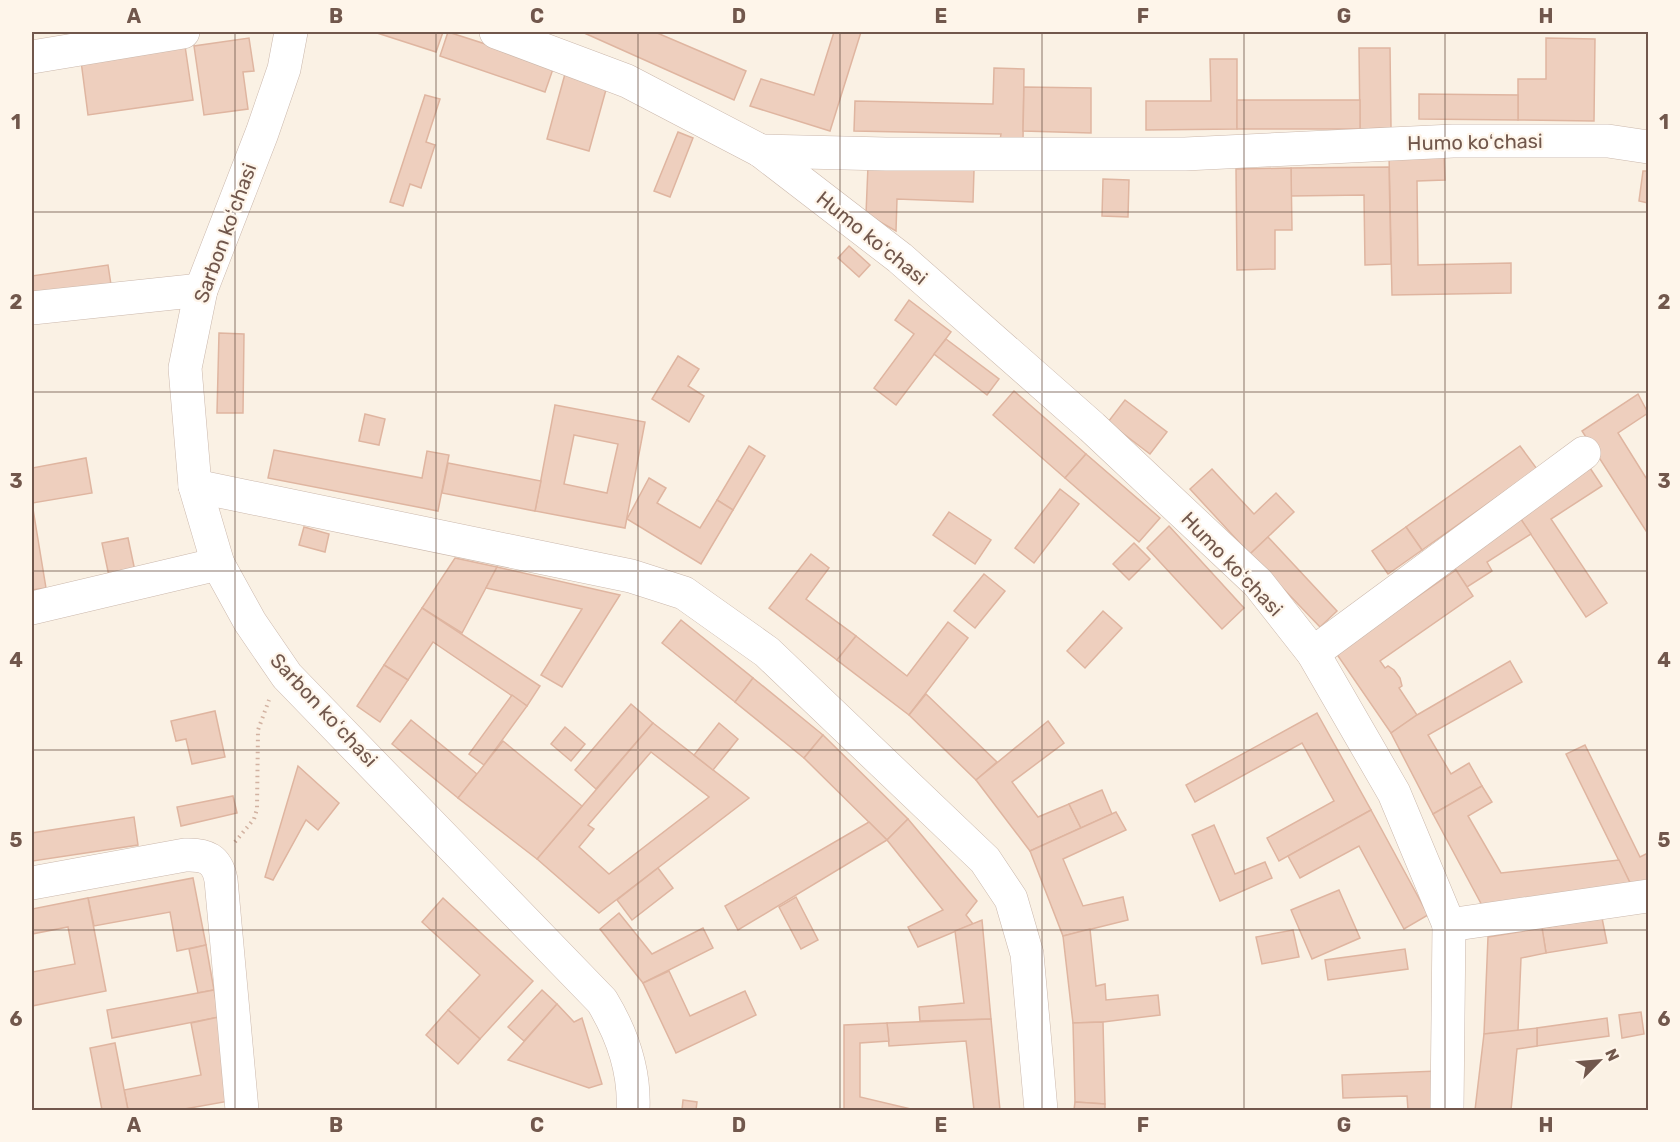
<svg xmlns="http://www.w3.org/2000/svg" width="1680" height="1142" font-family="Rubik,sans-serif">
	<rect width="100%" height="100%" fill="#faf1e4"/>
	<g fill="#eecfbe" stroke="#dfb5a0" stroke-width="1.5" fill-rule="evenodd">
		<path d="M 374,32 L 443,32 L 436,52 Z"/>
		<path d="M 448,32 L 554,66 L 545,92 L 440,56 Z"/>
		<path d="M 582,32 L 655,32 L 746,71 L 734,100 Z"/>
		<path d="M 834,32 L 861,32 L 830,131 L 750,106 L 761,79 L 814,95 Z"/>
		<path d="M 249,38 L 254,71 L 243,72 L 248,109 L 204,115 L 194,46 Z"/>
		<path d="M 1546,38 L 1595,39 L 1594,121 L 1518,120 L 1518,79 L 1546,79 Z"/>
		<path d="M 185,46 L 193,100 L 88,115 L 81,61 Z"/>
		<path d="M 1359,48 L 1390,48 L 1391,128 L 1360,129 Z"/>
		<path d="M 1210,59 L 1237,59 L 1237,129 L 1146,130 L 1146,101 L 1211,101 Z"/>
		<path d="M 994,68 L 1024,69 L 1023,141 L 1000,140 L 1001,134 L 854,131 L 855,101 L 993,104 Z"/>
		<path d="M 565,74 L 607,86 L 589,151 L 547,139 Z"/>
		<path d="M 1024,87 L 1091,88 L 1091,133 L 1023,131 Z"/>
		<path d="M 1419,94 L 1518,95 L 1518,120 L 1419,119 Z"/>
		<path d="M 425,95 L 440,99 L 426,142 L 435,145 L 421,188 L 410,184 L 403,206 L 390,202 Z"/>
		<rect x="1237" y="100" width="123" height="29"/>
		<path d="M 678,132 L 693,138 L 670,197 L 654,191 Z"/>
		<path d="M 1444,153 L 1445,180 L 1417,181 L 1418,265 L 1511,263 L 1511,293 L 1392,295 L 1389,154 Z"/>
		<path d="M 868,166 L 974,170 L 973,202 L 897,199 L 896,231 L 866,214 Z"/>
		<path d="M 1389,167 L 1391,264 L 1365,265 L 1364,195 L 1291,196 L 1291,168 Z"/>
		<path d="M 1291,168 L 1292,230 L 1275,230 L 1275,269 L 1237,270 L 1236,169 Z"/>
		<path d="M 1643,171 L 1648,171 L 1648,203 L 1639,201 Z"/>
		<path d="M 1103,179 L 1129,180 L 1128,217 L 1102,216 Z"/>
		<path d="M 849,246 L 870,265 L 859,277 L 838,258 Z"/>
		<path d="M 108,265 L 112,291 L 32,303 L 32,270 L 32,276 Z"/>
		<path d="M 909,300 L 951,332 L 896,405 L 874,388 L 914,334 L 895,320 Z"/>
		<path d="M 219,333 L 244,334 L 243,413 L 217,413 Z"/>
		<path d="M 946,339 L 999,379 L 987,395 L 934,354 Z"/>
		<path d="M 678,356 L 699,369 L 688,386 L 704,396 L 689,422 L 652,399 Z"/>
		<path d="M 1014,391 L 1086,454 L 1065,478 L 993,415 Z"/>
		<path d="M 1638,394 L 1648,413 L 1618,433 L 1648,481 L 1648,534 L 1582,431 Z"/>
		<path d="M 1125,400 L 1167,432 L 1150,454 L 1108,422 Z"/>
		<path d="M 555,405 L 645,422 L 625,528 L 535,511 ZM 574,435 L 618,444 L 607,493 L 564,484 Z"/>
		<path d="M 365,414 L 385,419 L 379,445 L 359,441 Z"/>
		<path d="M 749,446 L 765,456 L 733,510 L 717,500 Z"/>
		<path d="M 1520,446 L 1537,469 L 1422,550 L 1406,527 Z"/>
		<path d="M 274,450 L 422,478 L 427,451 L 449,455 L 438,511 L 268,478 Z"/>
		<path d="M 1086,454 L 1160,518 L 1139,542 L 1065,478 Z"/>
		<path d="M 86,458 L 92,493 L 32,503 L 46,588 L 32,590 L 32,468 Z"/>
		<path d="M 448,463 L 541,481 L 535,511 L 442,493 Z"/>
		<path d="M 1588,465 L 1602,486 L 1551,519 L 1607,603 L 1586,617 L 1516,512 Z"/>
		<path d="M 1212,469 L 1254,514 L 1276,493 L 1294,512 L 1250,554 L 1190,489 Z"/>
		<path d="M 649,478 L 666,488 L 657,503 L 700,528 L 717,500 L 733,510 L 701,564 L 627,519 Z"/>
		<path d="M 1060,489 L 1079,504 L 1034,563 L 1015,548 Z"/>
		<path d="M 949,512 L 991,540 L 975,564 L 933,535 Z"/>
		<path d="M 1516,512 L 1531,534 L 1487,562 L 1492,571 L 1467,587 L 1447,557 Z"/>
		<path d="M 1169,526 L 1244,608 L 1222,629 L 1147,548 Z"/>
		<path d="M 304,527 L 329,534 L 325,552 L 299,545 Z"/>
		<path d="M 1406,527 L 1422,550 L 1388,574 L 1372,551 Z"/>
		<path d="M 1268,537 L 1337,611 L 1320,627 L 1250,554 Z"/>
		<path d="M 128,538 L 135,571 L 109,576 L 102,543 Z"/>
		<path d="M 1134,543 L 1150,559 L 1129,580 L 1113,564 Z"/>
		<path d="M 811,554 L 829,568 L 806,599 L 856,636 L 837,660 L 769,608 Z"/>
		<path d="M 455,558 L 497,567 L 462,633 L 422,608 Z"/>
		<path d="M 497,567 L 620,595 L 562,687 L 541,675 L 582,609 L 486,588 Z"/>
		<path d="M 1456,570 L 1473,596 L 1380,661 L 1385,668 L 1388,666 L 1394,670 L 1400,678 L 1402,686 L 1399,688 L 1417,715 L 1391,733 L 1336,653 Z"/>
		<path d="M 984,574 L 1005,591 L 975,628 L 954,611 Z"/>
		<path d="M 422,608 L 540,686 L 527,706 L 433,642 L 408,680 L 384,665 Z"/>
		<path d="M 1103,611 L 1122,628 L 1085,668 L 1067,651 Z"/>
		<path d="M 681,620 L 753,678 L 735,702 L 662,643 Z"/>
		<path d="M 948,622 L 968,638 L 909,715 L 837,660 L 856,636 L 907,676 Z"/>
		<path d="M 1510,661 L 1522,682 L 1428,735 L 1451,774 L 1469,763 L 1482,786 L 1433,814 L 1391,733 L 1417,715 Z"/>
		<path d="M 384,665 L 408,680 L 380,722 L 357,706 Z"/>
		<path d="M 753,678 L 823,735 L 804,758 L 735,702 Z"/>
		<path d="M 926,694 L 997,762 L 976,780 L 909,715 Z"/>
		<path d="M 512,695 L 527,706 L 484,765 L 469,754 Z"/>
		<path d="M 631,704 L 653,723 L 596,789 L 575,770 Z"/>
		<path d="M 215,711 L 225,757 L 192,764 L 186,739 L 176,741 L 171,721 Z"/>
		<path d="M 1317,713 L 1371,810 L 1279,861 L 1267,838 L 1334,801 L 1302,743 L 1195,802 L 1186,785 Z"/>
		<path d="M 411,720 L 477,774 L 458,798 L 392,744 Z"/>
		<path d="M 1048,721 L 1064,743 L 1012,782 L 1038,817 L 1069,804 L 1081,828 L 1030,851 L 976,780 Z"/>
		<path d="M 653,723 L 749,798 L 599,913 L 537,859 ZM 651,752 L 709,797 L 609,874 L 579,847 L 594,829 L 588,825 Z"/>
		<path d="M 719,723 L 738,739 L 713,770 L 694,755 Z"/>
		<path d="M 565,727 L 585,744 L 571,761 L 551,744 Z"/>
		<path d="M 823,735 L 908,819 L 887,840 L 804,758 Z"/>
		<path d="M 503,741 L 582,806 L 537,859 L 458,798 Z"/>
		<path d="M 1585,745 L 1640,857 L 1648,853 L 1648,882 L 1633,889 L 1566,754 Z"/>
		<path d="M 298,766 L 339,803 L 318,830 L 306,820 L 273,880 L 265,877 Z"/>
		<path d="M 1482,786 L 1492,802 L 1468,816 L 1501,873 L 1619,860 L 1633,889 L 1484,909 L 1433,814 Z"/>
		<path d="M 1102,790 L 1112,814 L 1081,828 L 1069,804 Z"/>
		<path d="M 233,796 L 237,813 L 181,826 L 177,807 Z"/>
		<path d="M 1371,810 L 1428,915 L 1404,929 L 1359,846 L 1300,878 L 1288,856 Z"/>
		<path d="M 1116,812 L 1126,830 L 1063,859 L 1083,906 L 1123,897 L 1128,920 L 1063,936 L 1030,851 Z"/>
		<path d="M 134,817 L 138,845 L 33,861 L 32,833 Z"/>
		<path d="M 908,819 L 977,901 L 966,915 L 973,924 L 918,947 L 908,927 L 943,910 L 887,840 Z"/>
		<path d="M 869,822 L 887,840 L 738,930 L 725,906 Z"/>
		<path d="M 1214,825 L 1235,874 L 1265,862 L 1272,878 L 1220,901 L 1192,835 Z"/>
		<path d="M 658,868 L 673,888 L 632,920 L 617,900 Z"/>
		<path d="M 193,878 L 206,945 L 177,951 L 170,912 L 94,926 L 88,898 Z"/>
		<path d="M 1339,890 L 1360,938 L 1312,959 L 1291,910 Z"/>
		<path d="M 796,897 L 818,940 L 801,949 L 779,907 Z"/>
		<path d="M 88,898 L 106,991 L 32,1006 L 32,972 L 75,964 L 68,927 L 32,934 L 32,909 Z"/>
		<path d="M 443,898 L 533,981 L 480,1039 L 448,1010 L 480,975 L 422,922 Z"/>
		<path d="M 619,913 L 652,954 L 703,928 L 713,948 L 643,983 L 600,929 Z"/>
		<path d="M 1602,918 L 1607,943 L 1546,953 L 1542,928 Z"/>
		<path d="M 982,920 L 991,1019 L 920,1021 L 919,1007 L 964,1003 L 955,931 Z"/>
		<path d="M 1542,928 L 1546,953 L 1521,958 L 1518,1031 L 1484,1034 L 1488,937 Z"/>
		<path d="M 1090,929 L 1096,986 L 1105,984 L 1106,1000 L 1158,995 L 1160,1015 L 1103,1022 L 1073,1023 L 1063,936 Z"/>
		<path d="M 1293,930 L 1299,957 L 1262,964 L 1256,937 Z"/>
		<path d="M 206,945 L 214,990 L 198,993 L 189,949 Z"/>
		<path d="M 1405,949 L 1408,969 L 1328,980 L 1325,960 Z"/>
		<path d="M 669,971 L 690,1016 L 745,991 L 756,1015 L 676,1053 L 643,983 Z"/>
		<path d="M 214,990 L 219,1017 L 112,1038 L 107,1010 Z"/>
		<path d="M 542,990 L 557,1004 L 524,1041 L 508,1027 Z"/>
		<path d="M 557,1004 L 574,1022 L 582,1018 L 602,1084 L 589,1088 L 508,1060 Z"/>
		<path d="M 448,1010 L 480,1039 L 458,1064 L 426,1035 Z"/>
		<path d="M 1641,1012 L 1644,1034 L 1622,1038 L 1619,1015 Z"/>
		<path d="M 219,1017 L 235,1100 L 179,1110 L 128,1110 L 124,1090 L 201,1075 L 191,1023 Z"/>
		<path d="M 1607,1018 L 1609,1036 L 1537,1046 L 1537,1028 Z"/>
		<path d="M 991,1019 L 1000,1110 L 974,1110 L 966,1041 L 889,1046 L 887,1023 Z"/>
		<path d="M 1103,1022 L 1105,1104 L 1075,1102 L 1073,1023 Z"/>
		<path d="M 887,1023 L 889,1041 L 860,1043 L 860,1097 L 915,1110 L 844,1110 L 844,1025 Z"/>
		<path d="M 1537,1028 L 1537,1046 L 1517,1049 L 1511,1110 L 1475,1110 L 1484,1034 Z"/>
		<path d="M 115,1043 L 128,1110 L 102,1110 L 90,1048 Z"/>
		<path d="M 1437,1071 L 1439,1110 L 1408,1110 L 1407,1096 L 1343,1098 L 1342,1075 Z"/>
		<path d="M 683,1100 L 697,1102 L 696,1110 L 682,1110 Z"/>
		<path d="M 1075,1102 L 1105,1104 L 1105,1110 L 1074,1110 Z"/>
	</g>
	<g fill="none" stroke-linecap="round" stroke-linejoin="round">
		<g stroke="#cbb8ac" stroke-width="34">
			<g id="minor">
				<path d="M 291,32 L 284,69 L 262,133 L 201,290 L 185,368 L 195,486 L 218,564 L 250,622 L 287,676 L 602,1001 C 622,1034 635,1071 633,1110"/>
				<path d="M 496,32 L 627,81 L 761,151 L 900,258 L 1092,427 L 1258,583 L 1313,653 L 1394,793 L 1449,925 L 1648,896"/>
				<path d="M 32,57 L 183,32"/>
				<path d="M 761,151 L 886,154 L 1185,154 L 1453,141 L 1608,141 L 1648,147"/>
				<path d="M 32,308 L 201,290"/>
				<path d="M 195,486 L 631,576 L 684,593 L 767,652 L 985,860 L 1011,899 L 1027,954 L 1041,1110"/>
				<path d="M 32,608 L 218,564"/>
				<path d="M 1313,653 L 1584,453"/>
				<path d="M 32,883 L 185,855 C 206,854 217,859 221,880 L 242,1110"/>
				<path d="M 1447,1110 L 1449,925"/>
			</g>
		</g>
		<path stroke="#d2b2a1" stroke-width="4" stroke-dasharray="1.5 4.5" stroke-linecap="butt" d="M 235,842 L 254,819 L 257,809 L 258,730 L 269,700"/>
		<use href="#minor" stroke="#fff" stroke-width="33"/>
	</g>
	<path fill="none" stroke="#71574c" stroke-width="1.5" stroke-opacity="0.55" d="M 235,32 L 235,1110M 436,32 L 436,1110M 638,32 L 638,1110M 840,32 L 840,1110M 1042,32 L 1042,1110M 1244,32 L 1244,1110M 1445,32 L 1445,1110M 32,212 L 1648,212M 32,392 L 1648,392M 32,571 L 1648,571M 32,750 L 1648,750M 32,930 L 1648,930"/>
	<g text-anchor="middle" stroke-width="4.5" stroke-linejoin="round" paint-order="stroke">
		<g font-size="20" fill="#71574c" stroke="#fef5ea">
			<text transform="translate(1475 142) rotate(-1)" y="7">Humo koʻchasi</text>
			<text transform="translate(225 233) rotate(-70)" y="7">Sarbon koʻchasi</text>
			<text transform="translate(872 238) rotate(39)" y="7">Humo koʻchasi</text>
			<text transform="translate(1232 564) rotate(46)" y="7">Humo koʻchasi</text>
			<text transform="translate(324 710) rotate(47)" y="7">Sarbon koʻchasi</text>
		</g>
	</g>
	<rect width="1680" height="1142" fill="none" stroke="#fef5ea" stroke-width="66"/>
	<g transform="translate(1599 1061) rotate(65)" stroke="#fef5ea" stroke-width="4.5" paint-order="stroke">
	<path d="M0-4.5L10 22L0 15L-10 22Z" fill="#71574c"/>
	<text y="-9" font-size="16" font-weight="bold" text-anchor="middle" fill="#71574c">N</text>
	</g>
	<rect x="33" y="33" width="1614" height="1076" fill="none" stroke="#71574c" stroke-width="2"/>
	<g font-size="20" text-anchor="middle" font-weight="bold" fill="#71574c">
		<text x="134" y="23">A</text>
		<text x="336" y="23">B</text>
		<text x="537" y="23">C</text>
		<text x="739" y="23">D</text>
		<text x="941" y="23">E</text>
		<text x="1143" y="23">F</text>
		<text x="1344" y="23">G</text>
		<text x="1546" y="23">H</text>
		<text x="16" y="129">1</text>
		<text x="1664" y="129">1</text>
		<text x="16" y="309">2</text>
		<text x="1664" y="309">2</text>
		<text x="16" y="488">3</text>
		<text x="1664" y="488">3</text>
		<text x="16" y="667">4</text>
		<text x="1664" y="667">4</text>
		<text x="16" y="847">5</text>
		<text x="1664" y="847">5</text>
		<text x="16" y="1026">6</text>
		<text x="1664" y="1026">6</text>
		<text x="134" y="1132">A</text>
		<text x="336" y="1132">B</text>
		<text x="537" y="1132">C</text>
		<text x="739" y="1132">D</text>
		<text x="941" y="1132">E</text>
		<text x="1143" y="1132">F</text>
		<text x="1344" y="1132">G</text>
		<text x="1546" y="1132">H</text>
	</g>
</svg>
